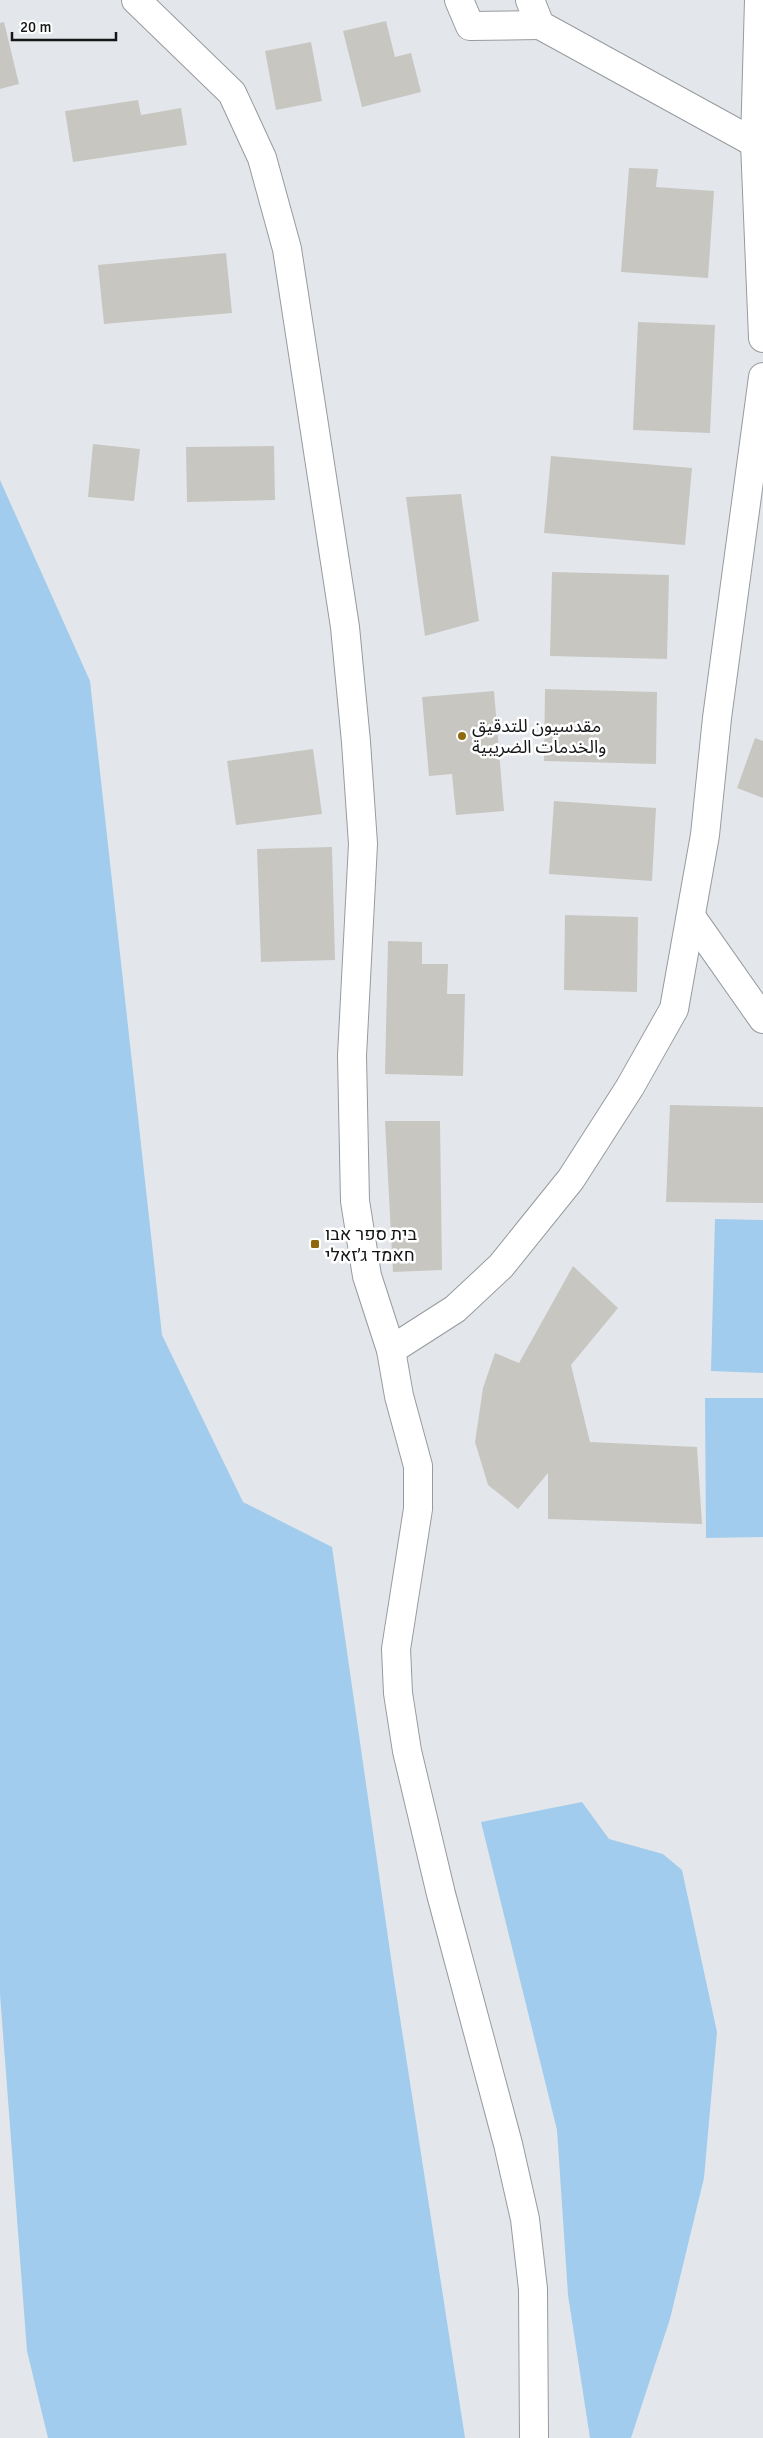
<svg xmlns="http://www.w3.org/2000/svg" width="763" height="2438" font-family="Signika,'Noto Sans Arabic',Heebo,sans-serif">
	<rect width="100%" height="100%" fill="#e3e7eb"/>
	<g fill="#a2cced">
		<path d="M 0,480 L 90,681 L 162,1335 L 243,1502 L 332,1547 L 394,1979 L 465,2438 L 48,2438 L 27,2351 L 0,1994 Z"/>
		<path d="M 715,1219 L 763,1220 L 763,1373 L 711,1371 Z"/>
		<path d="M 705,1398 L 763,1398 L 763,1537 L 706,1538 Z"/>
		<path d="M 582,1802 L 609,1839 L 663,1854 L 682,1870 L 717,2032 L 704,2178 L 670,2319 L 631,2438 L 590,2438 L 568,2295 L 557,2130 L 481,1822 Z"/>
	</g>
	<g fill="#c8c6c1">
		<path d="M 386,21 L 395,57 L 411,53 L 421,92 L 362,107 L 343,31 Z"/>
		<path d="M 4,22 L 19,84 L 0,89 L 0,23 Z"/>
		<path d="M 311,42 L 322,101 L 276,110 L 265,51 Z"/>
		<path d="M 138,100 L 141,115 L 181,108 L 187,145 L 73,162 L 65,111 Z"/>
		<path d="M 629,168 L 658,169 L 656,187 L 714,191 L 708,278 L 621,272 Z"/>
		<path d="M 226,253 L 232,313 L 104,324 L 98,265 Z"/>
		<path d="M 638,322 L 715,325 L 710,433 L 633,430 Z"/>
		<path d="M 93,444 L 140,449 L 134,501 L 88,497 Z"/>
		<path d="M 274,446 L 275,500 L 187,502 L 186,447 Z"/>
		<path d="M 551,456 L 692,468 L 685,545 L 544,533 Z"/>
		<path d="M 461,494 L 479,621 L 425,636 L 406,497 Z"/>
		<path d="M 552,572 L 669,575 L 667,659 L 550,656 Z"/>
		<path d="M 545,689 L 657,692 L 656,764 L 544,761 Z"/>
		<path d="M 494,691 L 504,811 L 456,815 L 452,774 L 429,776 L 422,697 Z"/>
		<path d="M 755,738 L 763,741 L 763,798 L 737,788 Z"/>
		<path d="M 313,749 L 322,814 L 236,825 L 227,761 Z"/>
		<path d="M 554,801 L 656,808 L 652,881 L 549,874 Z"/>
		<path d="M 332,847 L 335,960 L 261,962 L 257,849 Z"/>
		<path d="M 565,915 L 638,917 L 637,992 L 564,990 Z"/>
		<path d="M 388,941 L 422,942 L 422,964 L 448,964 L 447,994 L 465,994 L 463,1076 L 385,1074 Z"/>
		<path d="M 670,1105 L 763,1107 L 763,1203 L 666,1202 Z"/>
		<path d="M 385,1121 L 440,1121 L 442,1270 L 393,1272 Z"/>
		<path d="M 573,1266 L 618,1308 L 571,1365 L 590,1442 L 697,1447 L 702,1524 L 548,1519 L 548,1473 L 518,1509 L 488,1485 L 475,1442 L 483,1388 L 495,1353 L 519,1363 Z"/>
	</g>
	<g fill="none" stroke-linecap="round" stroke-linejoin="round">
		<g stroke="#979b9e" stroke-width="30">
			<g id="minor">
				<path d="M 459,0 L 470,26 L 540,25"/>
				<path d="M 530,0 L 540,25 L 755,143"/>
				<path d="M 759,0 L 755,143 L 763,338"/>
				<path d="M 692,918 L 763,1019"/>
				<path d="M 391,1350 L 455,1309 L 501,1266 L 571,1179 L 630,1087 L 674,1009 L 705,835 L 717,718 L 763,377"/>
			</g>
		</g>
		<g stroke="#979b9e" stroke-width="30">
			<path id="tertiary" d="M 136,0 L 232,93 L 262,158 L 287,249 L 345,627 L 356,742 L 363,844 L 352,1056 L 355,1201 L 367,1276 L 391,1350 L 399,1396 L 418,1466 L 418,1509 L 396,1649 L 398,1693 L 407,1751 L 441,1894 L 508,2144 L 525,2219 L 533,2289 L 534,2438"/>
		</g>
		<use href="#minor" stroke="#fff" stroke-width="28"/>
		<use href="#tertiary" stroke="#fff" stroke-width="28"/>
	</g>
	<g fill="#8e6a0d" stroke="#fff" stroke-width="2">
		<circle cx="462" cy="736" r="5"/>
		<rect x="310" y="1239" width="10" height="10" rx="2.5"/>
	</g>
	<g text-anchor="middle" stroke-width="5" stroke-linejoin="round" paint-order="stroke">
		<g font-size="18" fill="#151617" stroke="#fff" text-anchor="start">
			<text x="472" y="732">مقدسيون للتدقيق<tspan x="472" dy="21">والخدمات الضريبية</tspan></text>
			<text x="325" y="1240">בית ספר אבו<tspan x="325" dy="21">חאמד ג׳זאלי</tspan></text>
		</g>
	</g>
	<path d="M12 32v8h104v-8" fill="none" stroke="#151617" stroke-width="2.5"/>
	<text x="20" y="32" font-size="15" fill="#151617" stroke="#ffffff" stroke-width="4" paint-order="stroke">20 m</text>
</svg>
